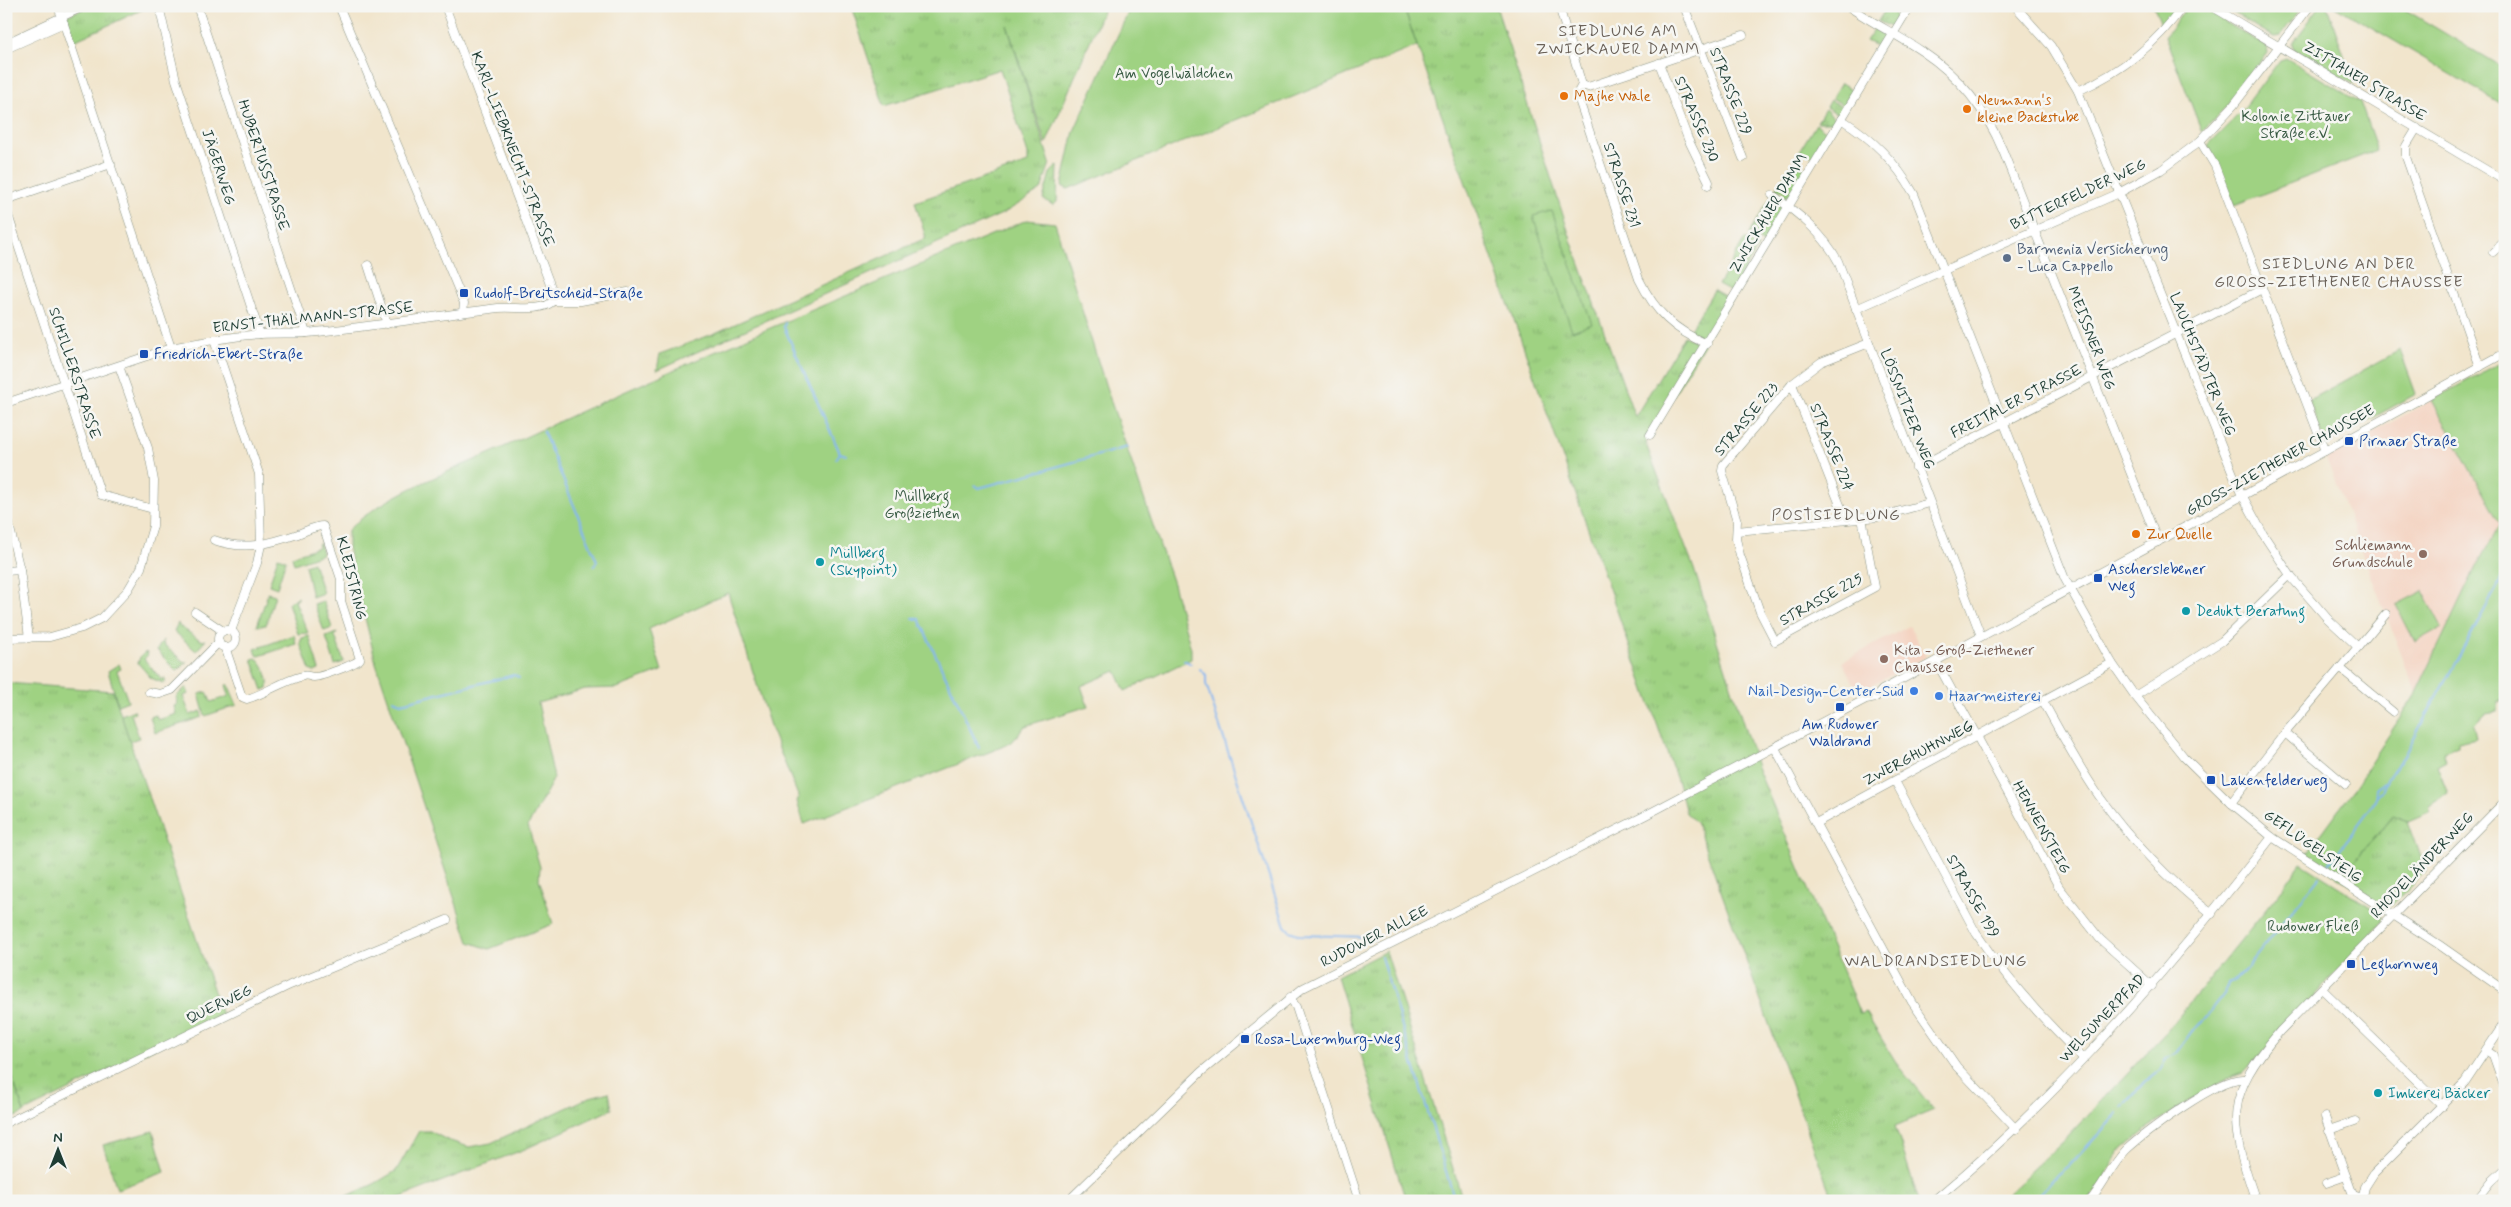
<svg xmlns="http://www.w3.org/2000/svg" width="2511" height="1207" font-family="Mynerve,sans-serif">
	<defs>
		<pattern id="grass-tufts" width="24" height="20" patternUnits="userSpaceOnUse" patternTransform="scale(1.25)"><rect width="24" height="20" fill="#9fd282"/><path d="M3 7l-1-3M5 7V3M7 7l1-3M15 17l-1-3M17 17v-4M19 17l1-3" fill="none" stroke="#88b571"/></pattern>
	</defs>
	<rect width="100%" height="100%" fill="#f6f6f2"/>
	<filter id="ink" filterUnits="userSpaceOnUse"><feTurbulence type="fractalNoise" baseFrequency=".02" numOctaves="2"/><feDisplacementMap in="SourceGraphic" scale="10" xChannelSelector="R" yChannelSelector="G"/><feConvolveMatrix kernelMatrix="1 2 1 2 8 2 1 2 1" color-interpolation-filters="sRGB"/></filter>
	<filter id="wash" filterUnits="userSpaceOnUse"><feTurbulence type="fractalNoise" baseFrequency=".0096" numOctaves="4" result="noise"/><feDisplacementMap in="SourceGraphic" scale="20" xChannelSelector="R" yChannelSelector="G"/><feGaussianBlur stdDeviation="1.12" result="paint"/><feColorMatrix in="noise" values="0 0 0 0 0 0 0 0 0 0 0 0 0 0 0 0 0 1.4 0 .05"/><feComposite in="paint" operator="in"/></filter>
	<g filter="url(#wash)">
		<rect width="100%" height="100%" fill="#f1e5cc"/>
		<g fill="#f4d3c1">
			<path d="M 2432,400 L 2500,524 L 2476,567 L 2416,693 L 2326,458 Z"/>
			<path d="M 1909,626 L 1926,657 L 1859,692 L 1842,662 Z"/>
		</g>
		<g fill="url(#grass-tufts)" stroke="#5f885b">
			<path d="M 89,6 L 150,6 L 74,41 L 66,16 Z"/>
			<path d="M 851,6 L 1105,6 L 1046,144 L 1007,25 L 1050,163 L 1041,190 L 1004,213 L 657,370 L 660,354 L 713,334 L 926,238 L 915,202 L 1028,163 L 1028,154 L 1000,69 L 884,106 Z"/>
			<path d="M 1403,6 L 1496,6 L 1571,240 L 1635,417 L 1684,336 L 1704,345 L 1646,440 L 1647,447 L 1694,569 L 1757,767 L 1860,1014 L 1865,1012 L 1899,1067 L 1934,1110 L 1895,1126 L 1919,1201 L 1833,1201 L 1696,822 L 1686,813 L 1679,786 Z"/>
			<path d="M 1888,6 L 1899,6 L 1895,13 L 1896,23 L 1891,27 L 1878,21 Z"/>
			<path d="M 1875,28 L 1886,36 L 1880,48 L 1866,41 Z"/>
			<path d="M 1841,83 L 1851,89 L 1852,93 L 1843,105 L 1832,98 Z"/>
			<path d="M 1830,100 L 1844,108 L 1839,115 L 1826,107 Z"/>
			<path d="M 1825,109 L 1836,119 L 1835,122 L 1817,122 Z"/>
			<path d="M 1816,124 L 1827,132 L 1827,137 L 1813,156 L 1803,153 L 1799,156 L 1797,155 Z"/>
			<path d="M 1796,157 L 1796,161 L 1805,169 L 1793,193 L 1785,197 L 1783,191 L 1776,189 Z"/>
			<path d="M 1058,165 L 1057,202 L 1053,205 L 1043,199 L 1050,173 Z"/>
			<path d="M 1771,197 L 1784,207 L 1764,243 L 1749,234 Z"/>
			<path d="M 1745,239 L 1758,247 L 1731,292 L 1718,285 Z"/>
			<path d="M 1714,290 L 1731,300 L 1708,335 L 1701,338 L 1688,333 Z"/>
			<path d="M 6,683 L 113,691 L 222,1015 L 24,1112 L 6,1059 Z"/>
			<path d="M 2392,815 L 2408,821 L 2426,871 L 2392,905 L 2385,907 L 2341,879 Z"/>
			<path d="M 1386,951 L 1392,970 L 1463,1201 L 1406,1201 L 1337,976 Z"/>
			<path d="M 609,1092 L 612,1109 L 525,1149 L 391,1201 L 336,1201 L 374,1184 L 396,1171 L 419,1131 L 430,1131 L 447,1140 L 469,1147 L 491,1143 L 590,1097 Z"/>
			<path d="M 153,1131 L 165,1172 L 117,1189 L 103,1145 Z"/>
		</g>
		<g fill="#9fd282" stroke="#5f885b">
			<path d="M 1131,6 L 1403,6 L 1417,46 L 1068,189 L 1062,186 L 1074,131 Z"/>
			<path d="M 2154,6 L 2178,6 L 2162,27 Z"/>
			<path d="M 2188,6 L 2199,6 L 2267,47 L 2268,53 L 2226,107 L 2202,132 L 2165,36 Z"/>
			<path d="M 2222,6 L 2303,6 L 2280,36 L 2274,37 Z"/>
			<path d="M 2320,6 L 2327,6 L 2354,84 L 2294,49 L 2293,43 Z"/>
			<path d="M 2335,6 L 2399,6 L 2505,69 L 2505,106 Z"/>
			<path d="M 2286,58 L 2360,102 L 2377,150 L 2234,205 L 2218,165 L 2208,145 L 2241,112 L 2280,60 Z"/>
			<path d="M 1552,211 L 1592,324 L 1572,331 L 1533,216 Z"/>
			<path d="M 1027,220 L 1055,223 L 1106,387 L 1173,584 L 1191,649 L 1191,659 L 1125,691 L 1116,671 L 1081,686 L 1088,706 L 1025,726 L 1012,742 L 997,749 L 804,824 L 797,801 L 799,798 L 771,729 L 728,593 L 649,629 L 662,671 L 617,688 L 585,689 L 538,703 L 554,778 L 528,826 L 540,867 L 539,879 L 553,924 L 489,949 L 469,942 L 376,663 L 348,548 L 348,530 C 386,493 455,470 504,447 C 676,366 852,293 1027,220 Z"/>
			<path d="M 2400,350 L 2416,394 L 2325,444 L 2309,400 Z"/>
			<path d="M 2505,360 L 2505,699 L 2497,703 L 2497,712 L 2486,714 L 2473,725 L 2476,738 L 2458,742 L 2458,746 L 2443,751 L 2446,761 L 2437,766 L 2448,794 L 2430,806 L 2429,812 L 2408,821 L 2392,815 L 2341,879 L 2305,856 L 2354,789 L 2416,693 L 2476,567 L 2500,524 L 2432,400 Z"/>
			<path d="M 320,543 L 322,554 L 294,564 L 292,556 L 318,547 L 317,544 Z"/>
			<path d="M 278,557 L 286,560 L 277,588 L 269,585 Z"/>
			<path d="M 313,562 L 323,593 L 312,597 L 305,565 Z"/>
			<path d="M 2423,591 L 2442,627 L 2415,642 L 2396,605 Z"/>
			<path d="M 268,593 L 275,595 L 266,625 L 257,626 Z"/>
			<path d="M 298,597 L 298,599 L 295,601 L 308,633 L 298,634 L 288,603 Z"/>
			<path d="M 323,601 L 332,628 L 324,631 L 314,604 Z"/>
			<path d="M 178,623 L 179,626 L 202,641 L 206,640 L 196,651 L 174,631 Z"/>
			<path d="M 337,633 L 335,636 L 344,662 L 335,665 L 326,637 Z"/>
			<path d="M 294,635 L 296,644 L 259,656 L 257,655 L 255,649 Z"/>
			<path d="M 309,636 L 319,670 L 314,672 L 310,670 L 300,643 L 302,638 Z"/>
			<path d="M 163,640 L 163,644 L 184,662 L 187,662 L 176,671 L 157,650 Z"/>
			<path d="M 146,652 L 148,655 L 144,659 L 162,680 L 164,678 L 166,681 L 163,683 L 151,678 L 138,663 L 140,657 Z"/>
			<path d="M 256,658 C 263,661 270,680 268,688 L 263,690 L 252,659 Z"/>
			<path d="M 119,664 L 121,669 L 117,671 L 128,701 L 118,705 L 108,671 Z"/>
			<path d="M 228,684 L 237,705 L 205,716 L 199,694 L 207,692 L 211,702 L 229,696 L 226,685 Z"/>
			<path d="M 186,687 L 189,694 L 183,696 L 190,715 L 201,711 L 202,717 L 155,733 L 150,717 L 156,715 L 158,720 L 176,714 L 174,706 L 178,704 L 176,697 Z"/>
			<path d="M 134,710 L 135,713 L 131,714 L 139,738 L 130,741 L 121,715 Z"/>
			<path d="M 2301,863 L 2380,913 L 2383,921 L 2243,1073 L 2221,1081 L 2146,1129 L 2118,1153 L 2101,1185 L 2087,1201 L 2000,1201 L 2066,1138 L 2167,1031 L 2284,887 Z"/>
			<path d="M 6,1059 L 24,1113 L 6,1121 Z"/>
		</g>
		<g fill="none" stroke-linecap="round" stroke-linejoin="round">
			<g stroke="#84b6f1" stroke-width="2">
				<path d="M 785,323 L 784,327 L 840,453 L 846,455"/>
				<path d="M 543,431 L 597,561 L 594,566"/>
				<path d="M 836,459 L 840,453"/>
				<path d="M 975,485 L 979,488 L 1128,447"/>
				<path d="M 913,619 L 919,619 L 979,748"/>
				<path d="M 1184,660 L 1191,664"/>
				<path d="M 1200,669 L 1206,675 L 1206,684 L 1285,926 L 1290,931 L 1300,935 L 1370,937 L 1374,940"/>
				<path d="M 393,700 L 401,703 L 514,675 L 519,678"/>
				<path d="M 2377,796 L 2376,788 L 2384,782"/>
				<path d="M 2326,868 L 2372,806 L 2377,796 L 2382,791 C 2385,778 2398,765 2406,752 L 2505,573"/>
				<path d="M 1381,957 L 1455,1201"/>
				<path d="M 2123,1107 L 2146,1081 L 2160,1070 L 2166,1059 L 2176,1053 L 2192,1031 L 2202,1022 L 2224,994 L 2229,983 L 2235,980 L 2246,969 L 2319,877"/>
				<path d="M 2033,1201 L 2051,1180 L 2069,1166 L 2118,1113"/>
			</g>
		</g>
	</g>
	<g filter="url(#ink)">
		<g fill="none" stroke-linecap="round" stroke-linejoin="round">
			<g stroke="#889180" stroke-width="9">
				<g id="minor">
					<path d="M 58,6 L 171,348"/>
					<path d="M 159,6 L 176,80 L 260,334"/>
					<path d="M 197,6 L 306,333"/>
					<path d="M 339,6 L 464,303 L 463,312"/>
					<path d="M 445,6 L 554,295 L 553,301"/>
					<path d="M 1559,6 L 1582,85 L 1577,94 L 1639,279 C 1655,312 1674,330 1707,344"/>
					<path d="M 1684,6 L 1743,158"/>
					<path d="M 1848,6 C 1872,23 1898,35 1923,52 C 1959,76 1986,110 2003,151 L 2158,542"/>
					<path d="M 2015,6 L 2051,46 L 2078,91 L 2240,491 L 2263,534 L 2292,578 L 2327,618 L 2358,647"/>
					<path d="M 2211,6 L 2505,181"/>
					<path d="M 6,43 L 85,6"/>
					<path d="M 6,49 L 64,23"/>
					<path d="M 1659,63 L 1688,139 L 1709,182 L 1708,185"/>
					<path d="M 1582,85 L 1588,87 L 1743,35"/>
					<path d="M 2078,91 C 2121,72 2156,45 2183,6"/>
					<path d="M 1841,119 C 1873,139 1895,161 1914,194 L 2065,579 L 2112,663 L 2135,696 L 2184,757 L 2231,803 L 2272,837 L 2438,944 L 2505,991"/>
					<path d="M 2417,128 L 2406,146 L 2406,157 L 2480,367"/>
					<path d="M 2200,141 L 2215,166 L 2325,451"/>
					<path d="M 1772,195 C 1798,213 1823,233 1838,261 L 1981,636"/>
					<path d="M 6,200 L 111,164"/>
					<path d="M 6,209 L 101,495 L 153,509"/>
					<path d="M 2493,252 L 2505,241"/>
					<path d="M 368,265 L 387,324"/>
					<path d="M 1856,309 L 2117,194 L 2161,170 L 2200,141 L 2233,106 L 2310,6"/>
					<path d="M 214,340 L 259,474 L 261,545 L 257,563 L 231,631"/>
					<path d="M 1792,384 L 1846,520"/>
					<path d="M 6,403 L 171,348 C 201,342 231,336 261,334 C 276,333 292,334 307,333 C 371,327 435,316 498,308 C 513,306 541,313 553,301 L 581,301 L 628,292"/>
					<path d="M 1650,435 L 1910,6"/>
					<path d="M 1916,468 L 2262,289"/>
					<path d="M 6,512 L 20,570 L 29,638"/>
					<path d="M 1862,518 L 1875,587 L 1775,641 L 1760,612 L 1740,555 L 1736,539 L 1737,521 L 1722,471 L 1723,465 L 1792,384 L 1821,362 L 1869,343"/>
					<path d="M 1737,531 L 1878,517 L 1929,503"/>
					<path d="M 214,540 C 244,551 269,544 298,534 C 306,531 315,526 323,526 L 341,579 L 341,601 L 360,659 C 356,664 321,677 314,677 C 309,677 307,674 303,676 C 282,681 267,693 247,699 L 242,697 L 225,647"/>
					<path d="M 6,571 L 20,570"/>
					<path d="M 195,612 L 223,631"/>
					<circle cx="227" cy="639" r="9"/>
					<path d="M 6,638 L 50,637 L 82,628 L 102,618 L 128,590 L 141,568 L 153,526 L 154,481 L 148,448 L 119,366"/>
					<path d="M 1936,661 L 2059,887 L 2100,939 L 2152,986"/>
					<path d="M 2340,668 L 2393,712"/>
					<path d="M 149,692 L 160,694 L 172,690 L 219,642"/>
					<path d="M 2135,696 L 2222,641 L 2290,575"/>
					<path d="M 2043,701 C 2061,733 2078,766 2099,796 C 2131,841 2169,880 2212,914"/>
					<path d="M 2285,733 L 2346,785"/>
					<path d="M 1775,748 L 1912,1002 L 1957,1067 L 2016,1129"/>
					<path d="M 1895,781 L 1976,933 C 2007,980 2042,1019 2083,1058"/>
					<path d="M 2231,803 L 2285,733 L 2386,614"/>
					<path d="M 1816,823 L 2112,663"/>
					<path d="M 2322,989 L 2443,1106"/>
					<path d="M 1290,997 L 1296,1007 L 1359,1201"/>
					<path d="M 2487,1051 L 2493,1055 L 2505,1089"/>
					<path d="M 2325,1117 L 2353,1195 L 2362,1198"/>
					<path d="M 6,1123 L 290,985 L 447,920"/>
					<path d="M 2329,1130 L 2355,1121"/>
					<path d="M 2326,1183 L 2346,1176"/>
					<path d="M 1068,1201 L 1201,1072 L 1303,988 L 1646,815 L 1866,699 L 1876,697 L 1882,690 C 2090,579 2298,466 2505,353"/>
					<path d="M 1933,1201 C 2062,1095 2170,967 2272,837"/>
					<path d="M 2090,1201 C 2103,1185 2112,1165 2126,1150 C 2144,1133 2221,1076 2244,1079"/>
					<path d="M 2256,1201 C 2228,1121 2224,1097 2280,1031 L 2505,801"/>
					<path d="M 2362,1201 L 2365,1187 L 2374,1173 L 2465,1082 L 2505,1022"/>
					<path d="M 2476,1201 L 2491,1182 L 2505,1169"/>
				</g>
			</g>
			<use href="#minor" stroke="#fff" stroke-width="8"/>
		</g>
	</g>
	<g fill="#e8710a" stroke="#f6f6f2" stroke-width="2">
		<circle cx="1564" cy="96" r="5"/>
		<circle cx="1967" cy="109" r="5"/>
		<circle cx="2136" cy="534" r="5"/>
	</g>
	<circle fill="#5c6f8a" stroke="#f6f6f2" stroke-width="2" cx="2007" cy="258" r="5"/>
	<g fill="#1a4fb4" stroke="#f6f6f2" stroke-width="2">
		<rect x="459" y="288" width="10" height="10" rx="2.5"/>
		<rect x="139" y="349" width="10" height="10" rx="2.5"/>
		<rect x="2344" y="436" width="10" height="10" rx="2.5"/>
		<rect x="2093" y="573" width="10" height="10" rx="2.5"/>
		<rect x="1835" y="702" width="10" height="10" rx="2.5"/>
		<rect x="2206" y="775" width="10" height="10" rx="2.5"/>
		<rect x="2346" y="959" width="10" height="10" rx="2.5"/>
		<rect x="1240" y="1034" width="10" height="10" rx="2.5"/>
	</g>
	<g fill="#8d6e63" stroke="#f6f6f2" stroke-width="2">
		<circle cx="2423" cy="554" r="5"/>
		<circle cx="1884" cy="659" r="5"/>
	</g>
	<g fill="#0f9aa8" stroke="#f6f6f2" stroke-width="2">
		<circle cx="820" cy="562" r="5"/>
		<circle cx="2186" cy="611" r="5"/>
		<circle cx="2378" cy="1093" r="5"/>
	</g>
	<g fill="#3f7fe0" stroke="#f6f6f2" stroke-width="2">
		<circle cx="1914" cy="691" r="5"/>
		<circle cx="1939" cy="696" r="5"/>
	</g>
	<g text-anchor="middle" stroke-width="5" stroke-linejoin="round" paint-order="stroke">
		<g font-size="15" fill="#395b44" stroke="#f6f6f2">
			<text x="1174" y="78">Am Vogelwäldchen</text>
			<text x="2296" y="121">Kolonie Zittauer<tspan x="2296" dy="17">Straße e.V.</tspan></text>
			<text x="922" y="501">Müllberg<tspan x="922" dy="17">Großziethen</tspan></text>
			<text x="2313" y="931">Rudower Fließ</text>
		</g>
		<g font-size="15" fill="#1f3d34" stroke="#f6f6f2">
			<text transform="translate(2365 81) rotate(31)" y="5">ZITTAUER STRASSE</text>
			<text transform="translate(1731 91) rotate(69)" y="5">STRASSE 229</text>
			<text transform="translate(1697 119) rotate(67)" y="5">STRASSE 230</text>
			<text transform="translate(513 149) rotate(69)" y="5">KARL-LIEBKNECHT-STRASSE</text>
			<text transform="translate(264 165) rotate(72)" y="5">HUBERTUSSTRASSE</text>
			<text transform="translate(219 167) rotate(72)" y="5">JÄGERWEG</text>
			<text transform="translate(1622 185) rotate(72)" y="5">STRASSE 231</text>
			<text transform="translate(2078 194) rotate(-25)" y="5">BITTERFELDER WEG</text>
			<text transform="translate(1768 213) rotate(-59)" y="5">ZWICKAUER DAMM</text>
			<text transform="translate(313 317) rotate(-6)" y="5">ERNST-THÄLMANN-STRASSE</text>
			<text transform="translate(2092 338) rotate(69)" y="5">MEISSNER WEG</text>
			<text transform="translate(2203 364) rotate(68)" y="5">LAUCHSTÄDTER WEG</text>
			<text transform="translate(75 373) rotate(72)" y="5">SCHILLERSTRASSE</text>
			<text transform="translate(2016 401) rotate(-27)" y="5">FREITALER STRASSE</text>
			<text transform="translate(1908 409) rotate(69)" y="5">LÖSSNITZER WEG</text>
			<text transform="translate(1746 419) rotate(-50)" y="5">STRASSE 223</text>
			<text transform="translate(1832 447) rotate(68)" y="5">STRASSE 224</text>
			<text transform="translate(2280 460) rotate(-29)" y="5">GROSS-ZIETHENER CHAUSSEE</text>
			<text transform="translate(352 578) rotate(76)" y="5">KLEISTRING</text>
			<text transform="translate(1821 599) rotate(-29)" y="5">STRASSE 225</text>
			<text transform="translate(1918 753) rotate(-28)" y="5">ZWERGHUHNWEG</text>
			<text transform="translate(2042 827) rotate(61)" y="5">HENNENSTEIG</text>
			<text transform="translate(2313 846) rotate(35)" y="5">GEFLÜGELSTEIG</text>
			<text transform="translate(2422 865) rotate(-46)" y="5">RHODELÄNDERWEG</text>
			<text transform="translate(1973 896) rotate(61)" y="5">STRASSE 199</text>
			<text transform="translate(1374 936) rotate(-27)" y="5">RUDOWER ALLEE</text>
			<text transform="translate(219 1004) rotate(-26)" y="5">QUERWEG</text>
			<text transform="translate(2102 1018) rotate(-46)" y="5">WELSUMERPFAD</text>
		</g>
		<g font-size="15" fill="#c56008" stroke="#f6f6f2" text-anchor="start">
			<text x="1574" y="101">Majhe Wale</text>
			<text x="1977" y="105">Neumann's<tspan x="1977" dy="17">kleine Backstube</tspan></text>
			<text x="2146" y="539">Zur Quelle</text>
		</g>
		<g font-size="15" fill="#4e5e75" stroke="#f6f6f2" text-anchor="start">
			<text x="2017" y="254">Barmenia Versicherung<tspan x="2017" dy="17">- Luca Cappello</tspan></text>
		</g>
		<g font-size="15" fill="#164399" stroke="#f6f6f2" text-anchor="start">
			<text x="474" y="298">Rudolf-Breitscheid-Straße</text>
			<text x="154" y="359">Friedrich-Ebert-Straße</text>
			<text x="2359" y="446">Pirnaer Straße</text>
			<text x="2108" y="574">Ascherslebener<tspan x="2108" dy="17">Weg</tspan></text>
			<text x="1840" y="729" text-anchor="middle">Am Rudower<tspan x="1840" dy="17">Waldrand</tspan></text>
			<text x="2221" y="785">Lakenfelderweg</text>
			<text x="2361" y="969">Leghornweg</text>
			<text x="1255" y="1044">Rosa-Luxemburg-Weg</text>
		</g>
		<g font-size="15" fill="#785e54" stroke="#f6f6f2" text-anchor="end">
			<text x="2413" y="550">Schliemann<tspan x="2413" dy="17">Grundschule</tspan></text>
			<text x="1894" y="655" text-anchor="start">Kita - Groß-Ziethener<tspan x="1894" dy="17">Chaussee</tspan></text>
		</g>
		<g font-size="15" fill="#0d838f" stroke="#f6f6f2" text-anchor="start">
			<text x="830" y="558">Müllberg<tspan x="830" dy="17">(Skypoint)</tspan></text>
			<text x="2196" y="616">Dedukt Beratung</text>
			<text x="2388" y="1098">Imkerei Bäcker</text>
		</g>
		<g font-size="15" fill="#366cbe" stroke="#f6f6f2" text-anchor="end">
			<text x="1904" y="696">Nail-Design-Center-Süd</text>
			<text x="1949" y="701" text-anchor="start">Haarmeisterei</text>
		</g>
		<g font-size="16" letter-spacing="1" fill="#6b6259" stroke="#f6f6f2">
			<text x="1618" y="36">SIEDLUNG AM<tspan x="1618" dy="18">ZWICKAUER DAMM</tspan></text>
			<text x="2339" y="269">SIEDLUNG AN DER<tspan x="2339" dy="18">GROSS-ZIETHENER CHAUSSEE</tspan></text>
			<text x="1836" y="520">POSTSIEDLUNG</text>
			<text x="1936" y="966">WALDRANDSIEDLUNG</text>
		</g>
	</g>
	<rect width="2511" height="1207" fill="none" stroke="#f6f6f2" stroke-width="25"/>
	<g transform="translate(58 1150)" stroke="#f6f6f2" stroke-width="4" paint-order="stroke">
	<path d="M0-4L9 19L0 12L-9 19Z" fill="#1f3d34"/>
	<text y="-8" font-size="14" font-weight="bold" text-anchor="middle" fill="#1f3d34">N</text>
	</g>
</svg>
